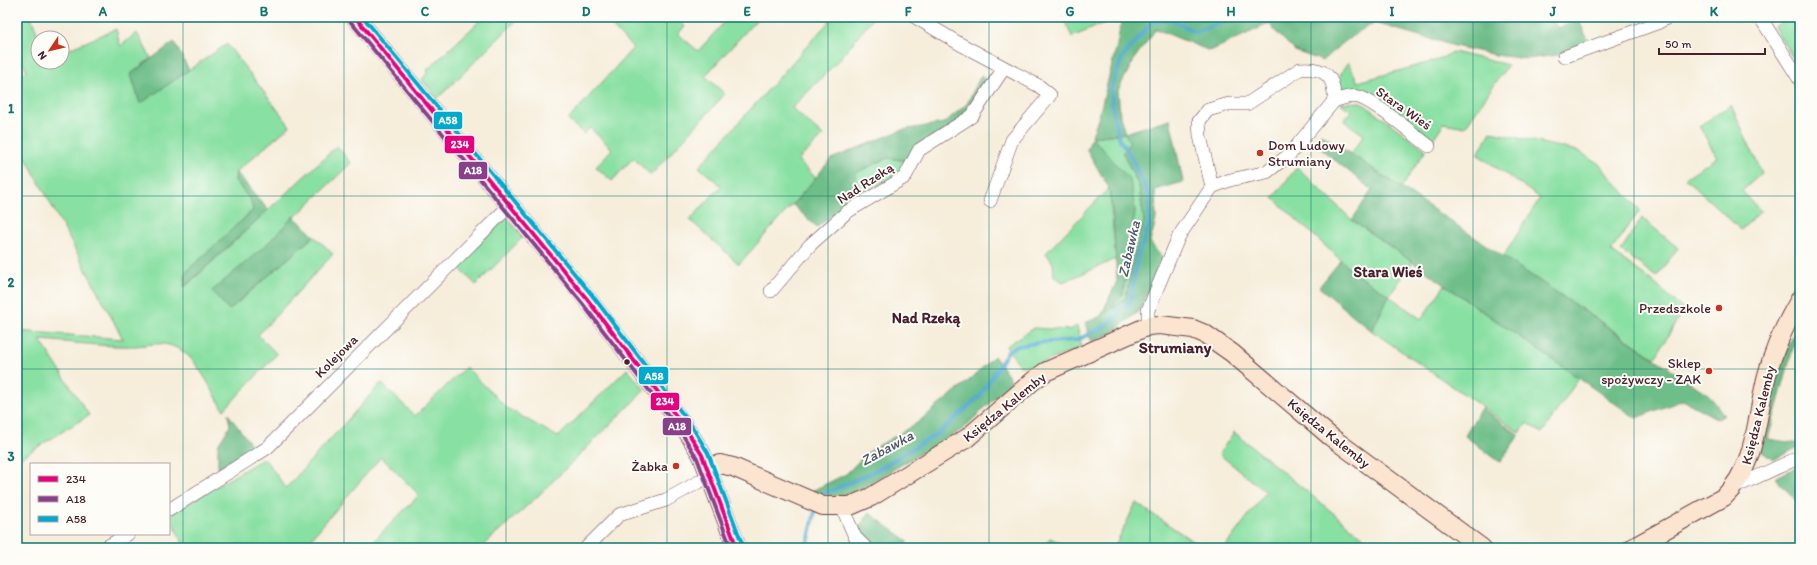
<svg xmlns="http://www.w3.org/2000/svg" width="1817" height="565" font-family="Itim,sans-serif">
	<rect width="100%" height="100%" fill="#fdfcf7"/>
	<filter id="ink" filterUnits="userSpaceOnUse"><feTurbulence type="fractalNoise" baseFrequency=".025" numOctaves="2"/><feDisplacementMap in="SourceGraphic" scale="8" xChannelSelector="R" yChannelSelector="G"/><feConvolveMatrix kernelMatrix="1 2 1 2 8 2 1 2 1" color-interpolation-filters="sRGB"/></filter>
	<filter id="wash" filterUnits="userSpaceOnUse"><feTurbulence type="fractalNoise" baseFrequency=".012" numOctaves="4" result="noise"/><feDisplacementMap in="SourceGraphic" scale="16" xChannelSelector="R" yChannelSelector="G"/><feGaussianBlur stdDeviation="0.9" result="paint"/><feColorMatrix in="noise" values="0 0 0 0 0 0 0 0 0 0 0 0 0 0 0 0 0 1.4 0 .05"/><feComposite in="paint" operator="in"/></filter>
	<g filter="url(#wash)">
		<rect width="100%" height="100%" fill="#f6edda"/>
		<g fill="#89e0a3" stroke="#6a8067">
			<path d="M 17,17 L 31,17 L 39,38 L 38,38 L 38,62 L 62,62 L 62,52 L 116,29 L 120,46 L 137,33 L 151,58 L 131,74 L 140,103 L 227,44 L 290,126 L 236,172 L 235,180 L 251,201 L 253,210 L 186,272 L 185,287 L 337,146 L 351,163 L 266,245 L 229,310 L 314,236 L 333,254 L 258,335 L 277,354 L 224,410 C 212,392 198,359 179,349 C 161,340 153,345 135,346 C 105,347 70,342 40,340 L 89,415 L 17,460 L 17,331 L 123,339 L 17,141 L 17,76 L 27,71 L 17,51 Z"/>
			<path d="M 484,17 L 520,17 L 438,98 L 422,80 L 428,72 L 427,70 Z"/>
			<path d="M 610,17 L 675,17 L 685,26 L 678,34 L 698,51 L 729,17 L 759,17 L 705,76 L 725,94 L 651,175 L 633,158 L 612,181 L 596,167 L 612,149 L 590,128 L 584,134 L 568,120 L 633,48 L 607,21 Z"/>
			<path d="M 833,17 L 874,17 L 838,61 L 792,108 L 823,136 L 798,160 L 816,178 L 739,264 L 690,220 L 721,186 L 699,167 Z"/>
			<path d="M 1063,17 L 1119,17 L 1072,37 Z"/>
			<path d="M 1790,17 L 1800,17 L 1800,69 L 1774,27 Z"/>
			<path d="M 1453,52 L 1508,65 L 1465,127 L 1444,123 L 1431,142 L 1369,95 L 1354,90 L 1342,93 C 1338,80 1339,73 1348,62 L 1358,82 L 1438,60 Z"/>
			<path d="M 1361,102 L 1426,150 L 1401,188 L 1351,154 L 1364,135 L 1344,121 L 1351,111 L 1340,103 Z"/>
			<path d="M 1731,105 L 1762,173 L 1742,191 L 1761,211 L 1741,230 L 1685,178 L 1717,157 L 1699,126 Z"/>
			<path d="M 1491,132 L 1578,151 L 1598,163 L 1640,210 L 1611,251 L 1647,277 L 1684,309 L 1655,358 L 1503,257 L 1540,198 L 1477,154 Z"/>
			<path d="M 1125,133 L 1130,142 L 1123,153 L 1139,186 L 1144,221 L 1133,259 L 1126,298 L 1101,316 L 1123,295 L 1135,211 L 1092,137 Z"/>
			<path d="M 888,158 L 907,161 L 899,175 L 858,195 L 855,173 Z"/>
			<path d="M 1297,167 L 1352,220 L 1413,262 L 1389,296 L 1421,319 L 1445,285 L 1579,378 L 1542,433 L 1527,423 L 1520,433 L 1372,331 L 1388,295 L 1356,274 L 1273,198 Z"/>
			<path d="M 1109,188 L 1116,259 L 1063,282 L 1054,276 L 1053,263 L 1046,253 Z"/>
			<path d="M 1642,218 L 1678,248 L 1656,277 L 1621,250 Z"/>
			<path d="M 504,219 L 508,219 L 523,237 L 476,285 L 457,266 Z"/>
			<path d="M 1077,326 L 1082,347 L 1035,366 L 1020,366 L 1006,346 L 1034,328 L 1069,330 Z"/>
			<path d="M 466,367 L 507,408 L 558,437 L 627,369 L 645,390 L 539,495 L 480,548 L 367,548 L 419,495 L 381,457 L 309,541 L 315,548 L 185,548 L 169,515 L 264,458 L 286,488 L 381,383 L 415,416 Z"/>
			<path d="M 1234,432 L 1376,548 L 1224,548 L 1266,492 L 1219,454 Z"/>
			<path d="M 1136,503 L 1203,548 L 1114,548 Z"/>
			<path d="M 1050,538 L 1071,548 L 1045,548 L 1044,547 Z"/>
		</g>
		<g fill="#6ebe89" stroke="#5c6e5a" fill-rule="evenodd">
			<path d="M 1122,17 L 1551,17 L 1557,28 L 1579,21 L 1590,44 L 1557,55 L 1527,59 L 1495,55 L 1455,46 L 1375,23 C 1354,32 1339,46 1323,61 L 1295,51 L 1275,31 L 1270,23 L 1210,51 L 1156,29 L 1136,56 L 1118,90 L 1120,117 L 1125,133 L 1170,119 L 1183,182 L 1155,190 L 1156,219 L 1150,242 L 1163,259 L 1139,311 L 1112,333 L 1091,342 L 1085,323 L 1101,316 L 1117,281 L 1113,217 L 1109,188 L 1087,150 L 1099,116 L 1117,45 ZM 1125,133 L 1130,142 L 1123,153 L 1139,186 L 1144,221 L 1133,259 L 1126,298 L 1105,313 L 1123,295 L 1135,211 L 1130,180 L 1092,137 Z"/>
			<path d="M 174,42 L 189,70 L 140,104 L 131,74 Z"/>
			<path d="M 981,75 L 987,85 L 974,108 L 907,161 L 888,158 L 856,173 L 858,195 L 817,227 L 793,205 L 831,159 L 902,130 L 944,123 L 967,104 Z"/>
			<path d="M 1321,134 L 1709,395 L 1724,415 L 1718,419 L 1683,400 L 1636,418 L 1352,220 L 1372,190 L 1315,144 Z"/>
			<path d="M 236,172 L 268,210 L 184,287 L 186,272 L 253,210 L 251,201 L 235,180 Z"/>
			<path d="M 294,216 L 314,236 L 229,310 L 212,291 L 266,245 Z"/>
			<path d="M 1341,260 L 1356,274 L 1389,295 L 1372,331 L 1319,287 Z"/>
			<path d="M 1800,322 L 1800,337 L 1793,348 L 1768,439 L 1800,444 L 1800,446 L 1773,460 L 1760,450 C 1765,405 1779,362 1800,322 Z"/>
			<path d="M 994,356 L 1012,381 L 963,429 L 858,490 L 838,497 L 812,491 L 846,474 L 867,453 L 917,423 L 972,378 Z"/>
			<path d="M 1481,408 L 1519,435 L 1500,462 L 1465,436 Z"/>
			<path d="M 228,414 L 253,447 L 218,469 L 218,445 L 230,426 Z"/>
			<path d="M 1797,467 L 1800,468 L 1800,505 L 1775,478 Z"/>
			<path d="M 869,513 L 908,541 L 904,548 L 869,548 L 856,532 Z"/>
		</g>
		<g fill="none" stroke-linecap="round" stroke-linejoin="round">
			<g stroke="#57acd3" stroke-width="4">
				<path d="M 818,497 L 877,470 L 939,433 L 980,396 L 1009,350 L 1018,346 L 1036,343 L 1077,340 L 1106,326 L 1130,301 L 1138,254 L 1149,226 L 1149,195 L 1129,154 L 1120,140 L 1114,117 L 1111,89 L 1122,58 L 1152,22 L 1170,19 L 1195,32 L 1223,22 L 1229,17"/>
				<path d="M 807,548 L 815,511"/>
			</g>
		</g>
	</g>
	<g filter="url(#ink)">
		<g fill="none" stroke-linecap="round" stroke-linejoin="round">
			<g stroke="#643e45" stroke-width="14">
				<g id="street">
					<path d="M 915,17 L 960,44 L 1039,86 L 1050,95 L 1012,140 L 990,201"/>
					<path d="M 1760,17 L 1800,80"/>
					<path d="M 1564,57 L 1657,23 L 1668,17"/>
					<path d="M 1212,187 L 1200,136 L 1199,121 L 1208,110 L 1229,104 L 1247,104 L 1300,69 C 1325,67 1335,76 1334,101"/>
					<path d="M 771,291 L 810,245 L 847,212 L 905,177 L 919,150 L 972,116 L 1004,68"/>
					<path d="M 1148,326 L 1148,310 L 1179,236 L 1212,187 L 1230,180 L 1267,172 L 1290,154 L 1334,101 C 1342,98 1351,95 1359,97 C 1377,103 1412,133 1429,146"/>
					<path d="M 1735,487 L 1800,457"/>
					<path d="M 842,507 L 855,537 L 866,548"/>
					<path d="M 169,510 L 267,448 L 510,205"/>
					<path d="M 105,548 L 128,534"/>
					<path d="M 586,548 L 619,515 L 666,500 L 711,475"/>
				</g>
			</g>
			<g stroke="#643e45" stroke-width="20">
				<g id="secondary">
					<path d="M 355,17 L 587,299 L 686,429 L 702,455 L 737,548"/>
					<path d="M 707,467 L 720,464 L 733,467 L 823,506 L 850,506 L 871,497 L 967,438 L 1033,381 L 1045,372 L 1148,326 L 1160,325 L 1193,329 L 1205,334 L 1232,353 L 1331,437 L 1482,548"/>
					<path d="M 1632,548 L 1724,497 C 1757,466 1756,416 1767,375 C 1774,348 1786,323 1800,299"/>
				</g>
			</g>
			<use href="#street" stroke="#fff" stroke-width="13"/>
			<use href="#secondary" stroke="#fce5d0" stroke-width="18"/>
			<g stroke="#fdfcf7" stroke-width="7">
				<path id="bus-1" d="M 355,17 L 587,299 L 686,429 L 702,455 L 737,548"/>
			</g>
			<g stroke="#fdfcf7" stroke-width="7">
				<path id="bus-2" d="M 350,21 L 582,303 L 681,432 L 697,458 L 731,548"/>
			</g>
			<g stroke="#fdfcf7" stroke-width="7">
				<path id="bus-3" d="M 363,17 L 592,295 L 691,425 L 708,453 L 743,546"/>
			</g>
			<use href="#bus-1" stroke="#e5007d" stroke-width="4"/>
			<use href="#bus-2" stroke="#893f8a" stroke-width="4"/>
			<use href="#bus-3" stroke="#00a9ce" stroke-width="4"/>
		</g>
	</g>
	<path fill="none" stroke="#0f766e" stroke-width="1" stroke-opacity="0.55" d="M 183,17 L 183,548M 344,17 L 344,548M 506,17 L 506,548M 667,17 L 667,548M 828,17 L 828,548M 989,17 L 989,548M 1150,17 L 1150,548M 1311,17 L 1311,548M 1473,17 L 1473,548M 1634,17 L 1634,548M 17,196 L 1800,196M 17,369 L 1800,369"/>
	<g fill="#c8321e" stroke="#fdfcf7" stroke-width="1.5">
		<circle cx="1260" cy="153" r="4"/>
		<circle cx="1719" cy="308" r="4"/>
		<circle cx="1709" cy="371" r="4"/>
		<circle cx="676" cy="466" r="4"/>
	</g>
	<circle fill="#4a1f2b" stroke="#fdfcf7" stroke-width="1.5" cx="627" cy="362" r="3.5"/>
	<g text-anchor="middle" stroke-width="4" stroke-linejoin="round" paint-order="stroke">
		<g font-size="14" fill="#4a1f2b" stroke="#fdfcf7">
			<text transform="translate(1404 108) rotate(35)" y="5">Stara Wieś</text>
			<text transform="translate(865 183) rotate(-33)" y="5">Nad Rzeką</text>
			<text transform="translate(336 356) rotate(-45)" y="5">Kolejowa</text>
			<text transform="translate(1004 407) rotate(-39)" y="5">Księdza Kalemby</text>
			<text transform="translate(1758 415) rotate(-76)" y="5">Księdza Kalemby</text>
			<text transform="translate(1329 433) rotate(39)" y="5">Księdza Kalemby</text>
		</g>
		<g font-size="14" fill="#4a1f2b" stroke="#fdfcf7" text-anchor="end">
			<text x="1268" y="150" text-anchor="start">Dom Ludowy<tspan x="1268" dy="16">Strumiany</tspan></text>
			<text x="1711" y="313">Przedszkole</text>
			<text x="1701" y="368">Sklep<tspan x="1701" dy="16">spożywczy - ZAK</tspan></text>
			<text x="668" y="471">Żabka</text>
		</g>
		<g font-size="15" font-style="italic" fill="#4f576e" stroke="#fdfcf7">
			<text transform="translate(1129 249) rotate(-77)" y="5">Zabawka</text>
			<text transform="translate(887 448) rotate(-29)" y="5">Zabawka</text>
		</g>
		<g font-size="15" font-weight="bold" fill="#4a1f2b" stroke="#fdfcf7">
			<text x="1388" y="277">Stara Wieś</text>
			<text x="926" y="323">Nad Rzeką</text>
		</g>
		<g font-size="16" font-weight="bold" fill="#4a1f2b" stroke="#fdfcf7">
			<text x="1175" y="353">Strumiany</text>
		</g>
	</g>
	<g stroke="#fdfcf7" stroke-width="1.5">
		<rect x="433" y="111" width="30" height="19" rx="4" fill="#00a9ce"/>
		<rect x="444" y="135" width="31" height="19" rx="4" fill="#e5007d"/>
		<rect x="458" y="161" width="30" height="19" rx="4" fill="#893f8a"/>
		<rect x="638" y="366" width="31" height="19" rx="4" fill="#00a9ce"/>
		<rect x="650" y="392" width="30" height="19" rx="4" fill="#e5007d"/>
		<rect x="662" y="417" width="30" height="19" rx="4" fill="#893f8a"/>
	</g>
	<g font-size="11" text-anchor="middle" font-weight="bold" fill="#fff">
		<text x="448" y="124">A58</text>
		<text x="460" y="148">234</text>
		<text x="473" y="174">A18</text>
		<text x="654" y="380">A58</text>
		<text x="665" y="405">234</text>
		<text x="677" y="430">A18</text>
	</g>
	<rect width="1817" height="565" fill="none" stroke="#fdfcf7" stroke-width="44"/>
	<rect x="30" y="463" width="140" height="72" fill="#fdfcf7" stroke="#b5a4a5"/>
	<rect x="38" y="476" width="20" height="6" fill="#e5007d" stroke="#b5a4a5"/>
	<text x="66" y="483" font-size="12" fill="#4a1f2b">234</text>
	<rect x="38" y="496" width="20" height="6" fill="#893f8a" stroke="#b5a4a5"/>
	<text x="66" y="503" font-size="12" fill="#4a1f2b">A18</text>
	<rect x="38" y="516" width="20" height="6" fill="#00a9ce" stroke="#b5a4a5"/>
	<text x="66" y="523" font-size="12" fill="#4a1f2b">A58</text>
	<g transform="translate(50 50) rotate(235)"><circle r="19" fill="#fdfcf7" stroke="#b5a4a5"/>
	<path d="M0-3L7 15L0 10L-7 15Z" fill="#c8321e"/>
	<text y="-6" font-size="11" font-weight="bold" text-anchor="middle" fill="#4a1f2b">N</text>
	</g>
	<path d="M1659 48v6h106v-6" fill="none" stroke="#4a1f2b" stroke-width="2"/>
	<text x="1665" y="48" font-size="12" fill="#4a1f2b" stroke="#fdfcf7" stroke-width="3" paint-order="stroke">50 m</text>
	<rect x="22" y="22" width="1773" height="521" fill="none" stroke="#0f766e" stroke-width="1.5"/>
	<g font-size="13" text-anchor="middle" font-weight="bold" fill="#0f766e">
		<text x="103" y="16">A</text>
		<text x="264" y="16">B</text>
		<text x="425" y="16">C</text>
		<text x="586" y="16">D</text>
		<text x="747" y="16">E</text>
		<text x="908" y="16">F</text>
		<text x="1070" y="16">G</text>
		<text x="1231" y="16">H</text>
		<text x="1392" y="16">I</text>
		<text x="1553" y="16">J</text>
		<text x="1714" y="16">K</text>
		<text x="11" y="113">1</text>
		<text x="11" y="287">2</text>
		<text x="11" y="461">3</text>
	</g>
</svg>
